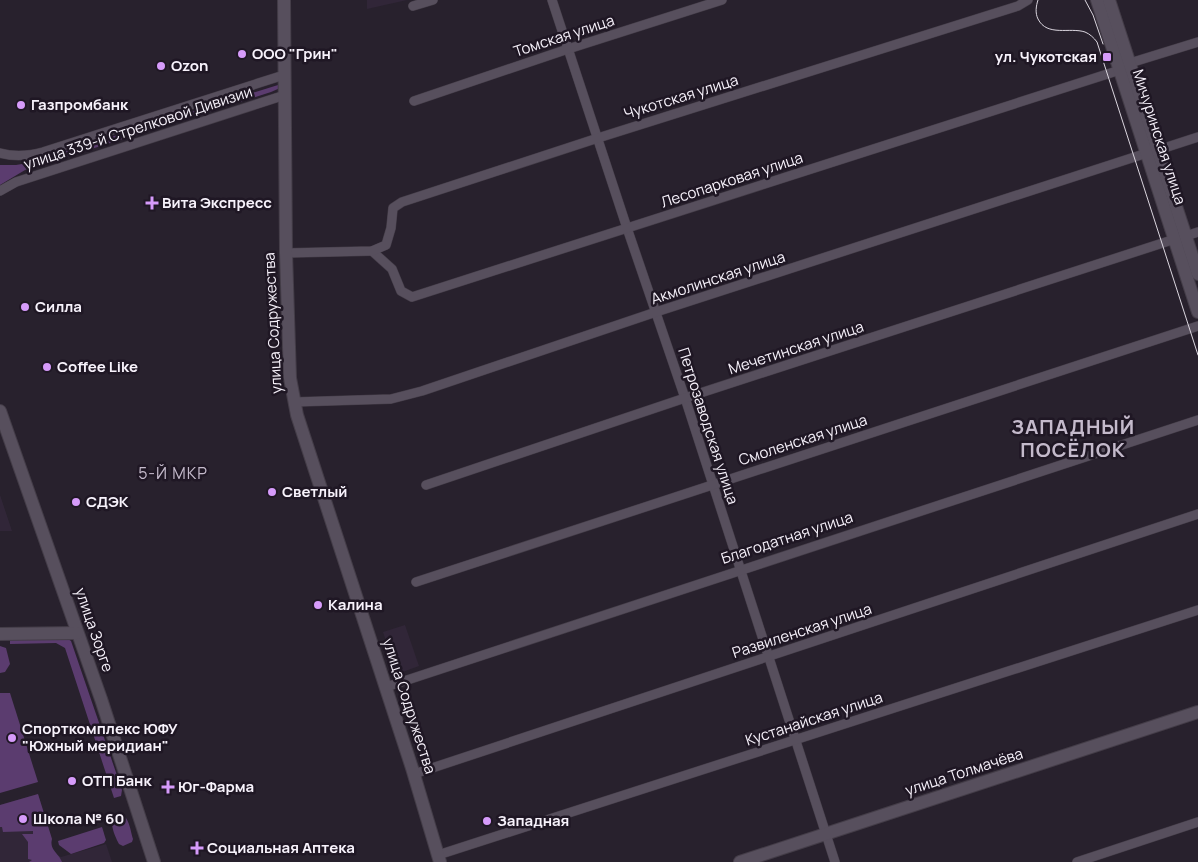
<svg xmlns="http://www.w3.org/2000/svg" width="1198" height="862" font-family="Manrope,sans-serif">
	<rect width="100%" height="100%" fill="#28212d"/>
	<g fill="#312638">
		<path d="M 367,0 L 407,0 L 367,9 Z"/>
		<path d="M 0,495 L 12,531 L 0,531 Z"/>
		<path d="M 405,625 L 419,666 L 397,674 L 383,632 Z"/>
		<path d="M 38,794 L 52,839 L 51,842 L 54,853 L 61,857 L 106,844 L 112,862 L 0,862 L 0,805 Z"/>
	</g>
	<g fill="#5b3c6f">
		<path d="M 278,85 L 280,88 L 271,92 L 25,170 L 0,185 L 0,165 L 16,165 L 28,163 Z"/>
		<path d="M 10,638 L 68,639 L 71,641 L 122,790 L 121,796 L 114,798 L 65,648 L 56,643 L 10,644 Z"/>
		<path d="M 0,646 L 6,648 L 10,664 L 5,672 L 0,673 Z"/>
		<path d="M 0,693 L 10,693 L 38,782 L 0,793 Z"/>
		<path d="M 38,794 L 52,839 C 49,850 59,853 62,862 L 29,862 L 32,860 L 28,859 L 28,842 L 22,834 L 33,834 L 33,831 L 3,832 L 2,827 L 0,827 L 0,805 Z"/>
		<path d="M 116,813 C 129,813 130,829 133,839 L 132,842 L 123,846 L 119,844 C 114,834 108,821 116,813 Z"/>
		<path d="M 102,827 L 106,840 L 104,843 L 71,854 L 59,845 L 58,841 Z"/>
	</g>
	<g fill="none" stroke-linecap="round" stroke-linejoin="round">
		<g stroke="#443d48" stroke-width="10">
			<g id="street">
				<path d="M 552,0 L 627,228 L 685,398 L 835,862"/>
				<path d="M 413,6 L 433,0"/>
				<path d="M 1130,63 L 1198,42"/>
				<path d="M 414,101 L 568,49 L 722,0"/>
				<path d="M 1158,150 L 1198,137"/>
				<path d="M 0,153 C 15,157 28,156 43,152 L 284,75"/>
				<path d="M 0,191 L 16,182 L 285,95"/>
				<path d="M 1186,236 L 1198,232"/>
				<path d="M 372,251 L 392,269 L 401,291 L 412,297 L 1120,70"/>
				<path d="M 286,253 L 372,251 L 386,245 L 391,228 L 393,208 L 402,202 L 598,138 L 1018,6 L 1028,0"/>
				<path d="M 294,402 L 391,399 L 422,391 L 656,312 L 1147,153"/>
				<path d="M 426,485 L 685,398 L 1175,239"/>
				<path d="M 416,582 L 1198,326"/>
				<path d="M 386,687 L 1198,420"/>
				<path d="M 414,774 L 1198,514"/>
				<path d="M 438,855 L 1198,610"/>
				<path d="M 1077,862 L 1198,822"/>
			</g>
		</g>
		<g stroke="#443d48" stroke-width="14">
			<g id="secondary">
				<path d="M 284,0 L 286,253 L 290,378 L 297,415 L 412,768 L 440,862"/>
				<path d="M 1097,0 L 1198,312"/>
				<path d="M 1109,0 L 1198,274"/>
				<path d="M 0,411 L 101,699 L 154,862"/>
				<path d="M 0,634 L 77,633"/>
				<path d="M 740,862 L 1198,712"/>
			</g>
		</g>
		<use href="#street" stroke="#574f5d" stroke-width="9"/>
		<use href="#secondary" stroke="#574f5d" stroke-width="12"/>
		<g stroke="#dbd6df" stroke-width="1">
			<path d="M 1038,0 C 1036,6 1035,13 1038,19 C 1047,37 1070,27 1085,32 C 1090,34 1094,38 1097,42 L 1198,355"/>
			<path d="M 1085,0 L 1093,15 L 1103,44"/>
		</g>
	</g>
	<g fill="#d69bfa" stroke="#1f1724" stroke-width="2">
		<circle cx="242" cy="54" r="5"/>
		<rect x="1102" y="52" width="10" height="10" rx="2.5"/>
		<circle cx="161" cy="66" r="5"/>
		<circle cx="21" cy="105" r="5"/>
		<path d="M149.5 195.5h5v5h5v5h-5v5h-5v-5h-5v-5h5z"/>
		<circle cx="25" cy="307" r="5"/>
		<circle cx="47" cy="367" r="5"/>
		<circle cx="272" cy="492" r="5"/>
		<circle cx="76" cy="502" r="5"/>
		<circle cx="318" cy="605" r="5"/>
		<circle cx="12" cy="738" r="5"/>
		<circle cx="72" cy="781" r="5"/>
		<path d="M165.5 779.5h5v5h5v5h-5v5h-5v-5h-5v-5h5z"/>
		<circle cx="23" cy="819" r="5"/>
		<circle cx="487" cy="821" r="5"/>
		<path d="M194.5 840.5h5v5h5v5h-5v5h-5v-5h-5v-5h5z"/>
	</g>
	<g text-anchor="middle" stroke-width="5" stroke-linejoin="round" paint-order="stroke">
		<g font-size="15" fill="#f7f2fb" stroke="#1f1724">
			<text transform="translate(564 36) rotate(-18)" y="5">Томская улица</text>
			<text transform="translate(681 97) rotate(-17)" y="5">Чукотская улица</text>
			<text transform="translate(138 128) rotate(-18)" y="5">улица 339-й Стрелковой Дивизии</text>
			<text transform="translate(1159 137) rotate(72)" y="5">Мичуринская улица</text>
			<text transform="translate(732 180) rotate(-18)" y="5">Лесопарковая улица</text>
			<text transform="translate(718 278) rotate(-18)" y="5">Акмолинская улица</text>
			<text transform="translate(273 323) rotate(-93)" y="5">улица Содружества</text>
			<text transform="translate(796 348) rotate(-18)" y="5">Мечетинская улица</text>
			<text transform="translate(708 426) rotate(72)" y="5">Петрозаводская улица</text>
			<text transform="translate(803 440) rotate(-18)" y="5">Смоленская улица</text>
			<text transform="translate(787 538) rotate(-18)" y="5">Благодатная улица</text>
			<text transform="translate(94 630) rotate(71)" y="5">улица Зорге</text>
			<text transform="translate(802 631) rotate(-18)" y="5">Развиленская улица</text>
			<text transform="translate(409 706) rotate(72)" y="5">улица Содружества</text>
			<text transform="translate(814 719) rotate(-18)" y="5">Кустанайская улица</text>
			<text transform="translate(964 772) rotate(-18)" y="5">улица Толмачёва</text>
		</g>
		<g font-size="15" font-weight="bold" fill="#f7f2fb" stroke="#1f1724" text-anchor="start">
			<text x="252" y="59">ООО "Грин"</text>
			<text x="1097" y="62" text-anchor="end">ул. Чукотская</text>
			<text x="171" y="71">Ozon</text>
			<text x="31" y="110">Газпромбанк</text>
			<text x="162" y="208">Вита Экспресс</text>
			<text x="35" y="312">Силла</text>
			<text x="57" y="372">Coffee Like</text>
			<text x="282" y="497">Светлый</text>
			<text x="86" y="507">СДЭК</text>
			<text x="328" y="610">Калина</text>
			<text x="22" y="734">Спорткомплекс ЮФУ<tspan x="22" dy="17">"Южный меридиан"</tspan></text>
			<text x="82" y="786">ОТП Банк</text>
			<text x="178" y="792">Юг-Фарма</text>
			<text x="33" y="824">Школа № 60</text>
			<text x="497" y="826">Западная</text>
			<text x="207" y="853">Социальная Аптека</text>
		</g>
		<g font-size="16" letter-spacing="1" fill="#c4bacb" stroke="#1f1724">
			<text x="173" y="479">5-Й МКР</text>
		</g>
		<g font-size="20" font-weight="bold" letter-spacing="1" fill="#c4bacb" stroke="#1f1724">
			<text x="1073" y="434">ЗАПАДНЫЙ<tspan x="1073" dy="23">ПОСЁЛОК</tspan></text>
		</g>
	</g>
</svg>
